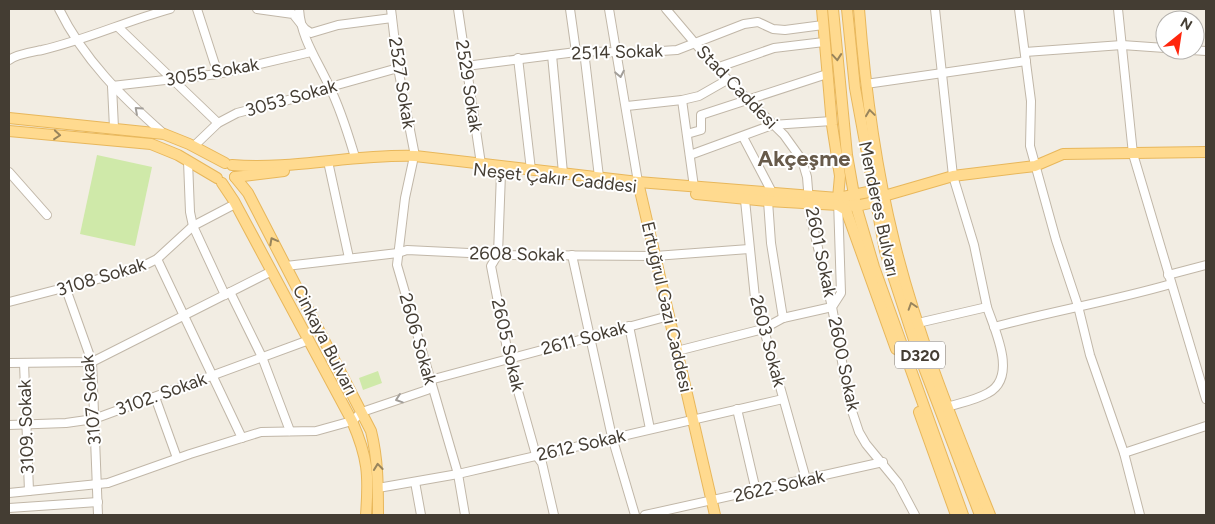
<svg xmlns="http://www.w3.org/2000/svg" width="1215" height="524" font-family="Figtree,sans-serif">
	<rect width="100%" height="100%" fill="#f2ede3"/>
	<g fill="#cfe9a9">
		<path d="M 97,155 L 152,167 L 135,246 L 80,234 Z"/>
		<path d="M 378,371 L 382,383 L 363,390 L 359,378 Z"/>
	</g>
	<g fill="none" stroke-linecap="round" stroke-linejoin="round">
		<g stroke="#c1b7a8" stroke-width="10">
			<g id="minor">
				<path d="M 59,9 C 84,60 122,97 164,134"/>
				<path d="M 197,9 L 218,74"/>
				<path d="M 257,9 L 293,14 L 305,29 L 311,33 L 338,25 L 392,18"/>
				<path d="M 299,9 C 301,39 318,61 330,88 C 341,110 348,134 355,157"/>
				<path d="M 391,9 L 398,68 L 415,156"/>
				<path d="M 458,9 L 481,164"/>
				<path d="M 570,9 L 576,52"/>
				<path d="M 609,9 L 638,182"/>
				<path d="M 666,9 L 716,68 L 784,135 L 802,160 L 807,177 L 810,214 L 832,307 L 783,318 L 763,329 L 677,351"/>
				<path d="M 1019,9 L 1031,101 L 1030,146 L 1056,240 L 1078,306 L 1090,355 L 1124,453 L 1140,515"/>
				<path d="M 1118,9 L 1133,154 L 1206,399"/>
				<path d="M 118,27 L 218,123"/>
				<path d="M 1191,50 L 1206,51"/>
				<path d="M 584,51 L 599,177"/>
				<path d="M 1025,52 L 1122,45 L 1165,48"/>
				<path d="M 552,55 L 563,173"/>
				<path d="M 518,58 L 531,170"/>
				<path d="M 9,60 C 17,54 32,52 42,50 C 86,40 126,21 170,9"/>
				<path d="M 466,66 L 584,51 L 630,53 L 677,50 L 744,24 L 758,22 L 773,29 L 785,30 L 823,25"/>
				<path d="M 716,68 L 774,48 L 824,42"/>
				<path d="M 866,84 L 1026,61"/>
				<path d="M 112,86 L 218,74 L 311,52"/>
				<path d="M 112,86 L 114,128"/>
				<path d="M 682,100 L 694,187"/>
				<path d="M 627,106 L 682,100 L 699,96 L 727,80"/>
				<path d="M 687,134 L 701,130 L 701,115 L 827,74"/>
				<path d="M 743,137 L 773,194"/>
				<path d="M 194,146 L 218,123 L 237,113 L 324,91 L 330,87 L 398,68"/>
				<path d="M 690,155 L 772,125 L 832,121"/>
				<path d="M 188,161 L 190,212 L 193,226 L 225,295"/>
				<path d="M 413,161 L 405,198 L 397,265 L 458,474 L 465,515"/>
				<path d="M 329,166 L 349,258"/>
				<path d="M 9,172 L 47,215"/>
				<path d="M 501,173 L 498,254 L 491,266 L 509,359 L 536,455 L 542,463 L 554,515"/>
				<path d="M 745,200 L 755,298 L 806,479"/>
				<path d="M 838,200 L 841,293 L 832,307 L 850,405 L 859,432 L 866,444 L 898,483 L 915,515"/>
				<path d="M 768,201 L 771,243 L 783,318"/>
				<path d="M 572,255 L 612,437 L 635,515"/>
				<path d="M 157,259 L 242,438"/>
				<path d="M 286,266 L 398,253 L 407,250 L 512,255 L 655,256 L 749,249"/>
				<path d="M 1168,275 L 1206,265"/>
				<path d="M 66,289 L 92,362 L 98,515"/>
				<path d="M 230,292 L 262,357 L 290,431"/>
				<path d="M 9,302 L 137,269 L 157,259 L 193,226 L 235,204"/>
				<path d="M 918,323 L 987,307 L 974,245 L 953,176 L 935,9"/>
				<path d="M 629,326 L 650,429"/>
				<path d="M 994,327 C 1053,311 1112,301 1171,284"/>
				<path d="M 9,363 L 92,362 L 272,271"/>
				<path d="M 24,363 L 29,491"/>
				<path d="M 155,397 L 177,458"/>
				<path d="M 947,407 C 960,403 976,400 988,393 C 1018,377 995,331 987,307"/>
				<path d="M 737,409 L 756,491"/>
				<path d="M 9,425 L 66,423 L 94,419 L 309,340"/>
				<path d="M 1124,453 L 1206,426"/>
				<path d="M 415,482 L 421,515"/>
				<path d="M 378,488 L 458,474 L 783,399"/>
				<path d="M 9,493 L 108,483 L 190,454 L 261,432 L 316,431 L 352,421 L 362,412 L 427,390 L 430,380 L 669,316"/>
				<path d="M 9,508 L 98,502"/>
				<path d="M 645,515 L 883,462"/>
			</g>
		</g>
		<g stroke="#e8b75b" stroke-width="12">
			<g id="major">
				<path d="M 822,9 L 832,125 L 840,176 L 838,198"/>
				<path d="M 833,9 L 847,155 L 856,206 L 874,267 L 963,515"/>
				<path d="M 847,9 L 855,88 L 885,251 L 917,349 L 980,515"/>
				<path d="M 859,9 C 865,86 875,165 894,241 C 917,335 954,425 990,515"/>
				<path d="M 9,118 L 164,134 L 189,144 L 225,163"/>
				<path d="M 9,131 L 151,144 L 178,155 L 217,178"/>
				<path d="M 232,165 C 293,170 353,154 415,156 L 638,182 L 838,198 L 873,191 L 884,196 L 953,176 L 1035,166 L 1063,154 L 1206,152"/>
				<path d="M 235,177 L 284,171"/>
				<path d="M 235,177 L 248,193 L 371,431 C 378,459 378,486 378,515"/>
				<path d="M 638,182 L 715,515"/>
				<path d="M 222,183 L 234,201 L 352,421 C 368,458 369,475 366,515"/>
				<path d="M 696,194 L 768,201 L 856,206 L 875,202 L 884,196"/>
				<path d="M 838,205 L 846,210 L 896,349"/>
				<path d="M 919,412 L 956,515"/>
			</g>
		</g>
		<use href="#minor" stroke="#fff" stroke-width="8"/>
		<use href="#major" stroke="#ffda8f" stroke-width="10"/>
	</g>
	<defs><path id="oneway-chevron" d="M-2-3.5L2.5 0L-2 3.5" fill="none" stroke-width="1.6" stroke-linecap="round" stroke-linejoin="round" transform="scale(1.25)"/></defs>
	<g stroke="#98845c">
		<use href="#oneway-chevron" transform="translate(837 57) rotate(85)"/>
		<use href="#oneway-chevron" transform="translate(870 113) rotate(-98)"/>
		<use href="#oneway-chevron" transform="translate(57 135) rotate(5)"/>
		<use href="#oneway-chevron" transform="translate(273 241) rotate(-118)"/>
		<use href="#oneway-chevron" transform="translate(912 306) rotate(-108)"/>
		<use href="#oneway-chevron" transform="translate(378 467) rotate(-96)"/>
	</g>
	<g stroke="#a29e99">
		<use href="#oneway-chevron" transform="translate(620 74) rotate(79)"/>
		<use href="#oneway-chevron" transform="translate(138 110) rotate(-138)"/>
		<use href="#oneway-chevron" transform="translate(399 399) rotate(161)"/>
	</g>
	<g text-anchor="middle" stroke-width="4" stroke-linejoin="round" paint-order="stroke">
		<rect fill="#fff" stroke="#7c7770" stroke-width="1" x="895" y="341.5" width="50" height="27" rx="4"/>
		<g font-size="16" font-weight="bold" fill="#443d33">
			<text x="920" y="361">D320</text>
		</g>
		<g font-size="18" fill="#443d33" stroke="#fff">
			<text transform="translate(617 52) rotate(-2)" y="6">2514 Sokak</text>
			<text transform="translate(212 72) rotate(-10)" y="6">3055 Sokak</text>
			<text transform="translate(402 83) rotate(81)" y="6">2527 Sokak</text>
			<text transform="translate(469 86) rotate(81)" y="6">2529 Sokak</text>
			<text transform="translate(737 87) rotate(46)" y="6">Stad Caddesi</text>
			<text transform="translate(291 98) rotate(-16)" y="6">3053 Sokak</text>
			<text transform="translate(555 178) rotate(6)" y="6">Neşet Çakır Caddesi</text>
			<text transform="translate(879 209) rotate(78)" y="6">Menderes Bulvarı</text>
			<text transform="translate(821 252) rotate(78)" y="6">2601 Sokak</text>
			<text transform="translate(517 254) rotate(1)" y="6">2608 Sokak</text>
			<text transform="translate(101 277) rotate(-17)" y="6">3108 Sokak</text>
			<text transform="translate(667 307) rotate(77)" y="6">Ertuğrul Gazi Caddesi</text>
			<text transform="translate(584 338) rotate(-15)" y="6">2611 Sokak</text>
			<text transform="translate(418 339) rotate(74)" y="6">2606 Sokak</text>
			<text transform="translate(325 340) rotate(63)" y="6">Cinkaya Bulvarı</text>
			<text transform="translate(768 341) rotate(75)" y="6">2603 Sokak</text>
			<text transform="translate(508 345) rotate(77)" y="6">2605 Sokak</text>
			<text transform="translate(844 364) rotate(78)" y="6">2600 Sokak</text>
			<text transform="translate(161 394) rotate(-20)" y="6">3102. Sokak</text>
			<text transform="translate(91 400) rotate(-95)" y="6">3107 Sokak</text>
			<text transform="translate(26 427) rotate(-92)" y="6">3109. Sokak</text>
			<text transform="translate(581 445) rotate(-13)" y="6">2612 Sokak</text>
			<text transform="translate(779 486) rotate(-13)" y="6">2622 Sokak</text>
		</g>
		<g font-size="22" font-weight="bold" fill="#675a4a" stroke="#fff">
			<text x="804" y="166">Akçeşme</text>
		</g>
	</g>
	<rect width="1215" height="524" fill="none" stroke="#443d33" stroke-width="20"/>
	<g transform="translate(1180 35) rotate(30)"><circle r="24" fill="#ffffff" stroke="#b4b1ad"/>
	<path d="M0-4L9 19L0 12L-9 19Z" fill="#ff260d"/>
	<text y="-8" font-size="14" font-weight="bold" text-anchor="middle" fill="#443d33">N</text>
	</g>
</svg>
